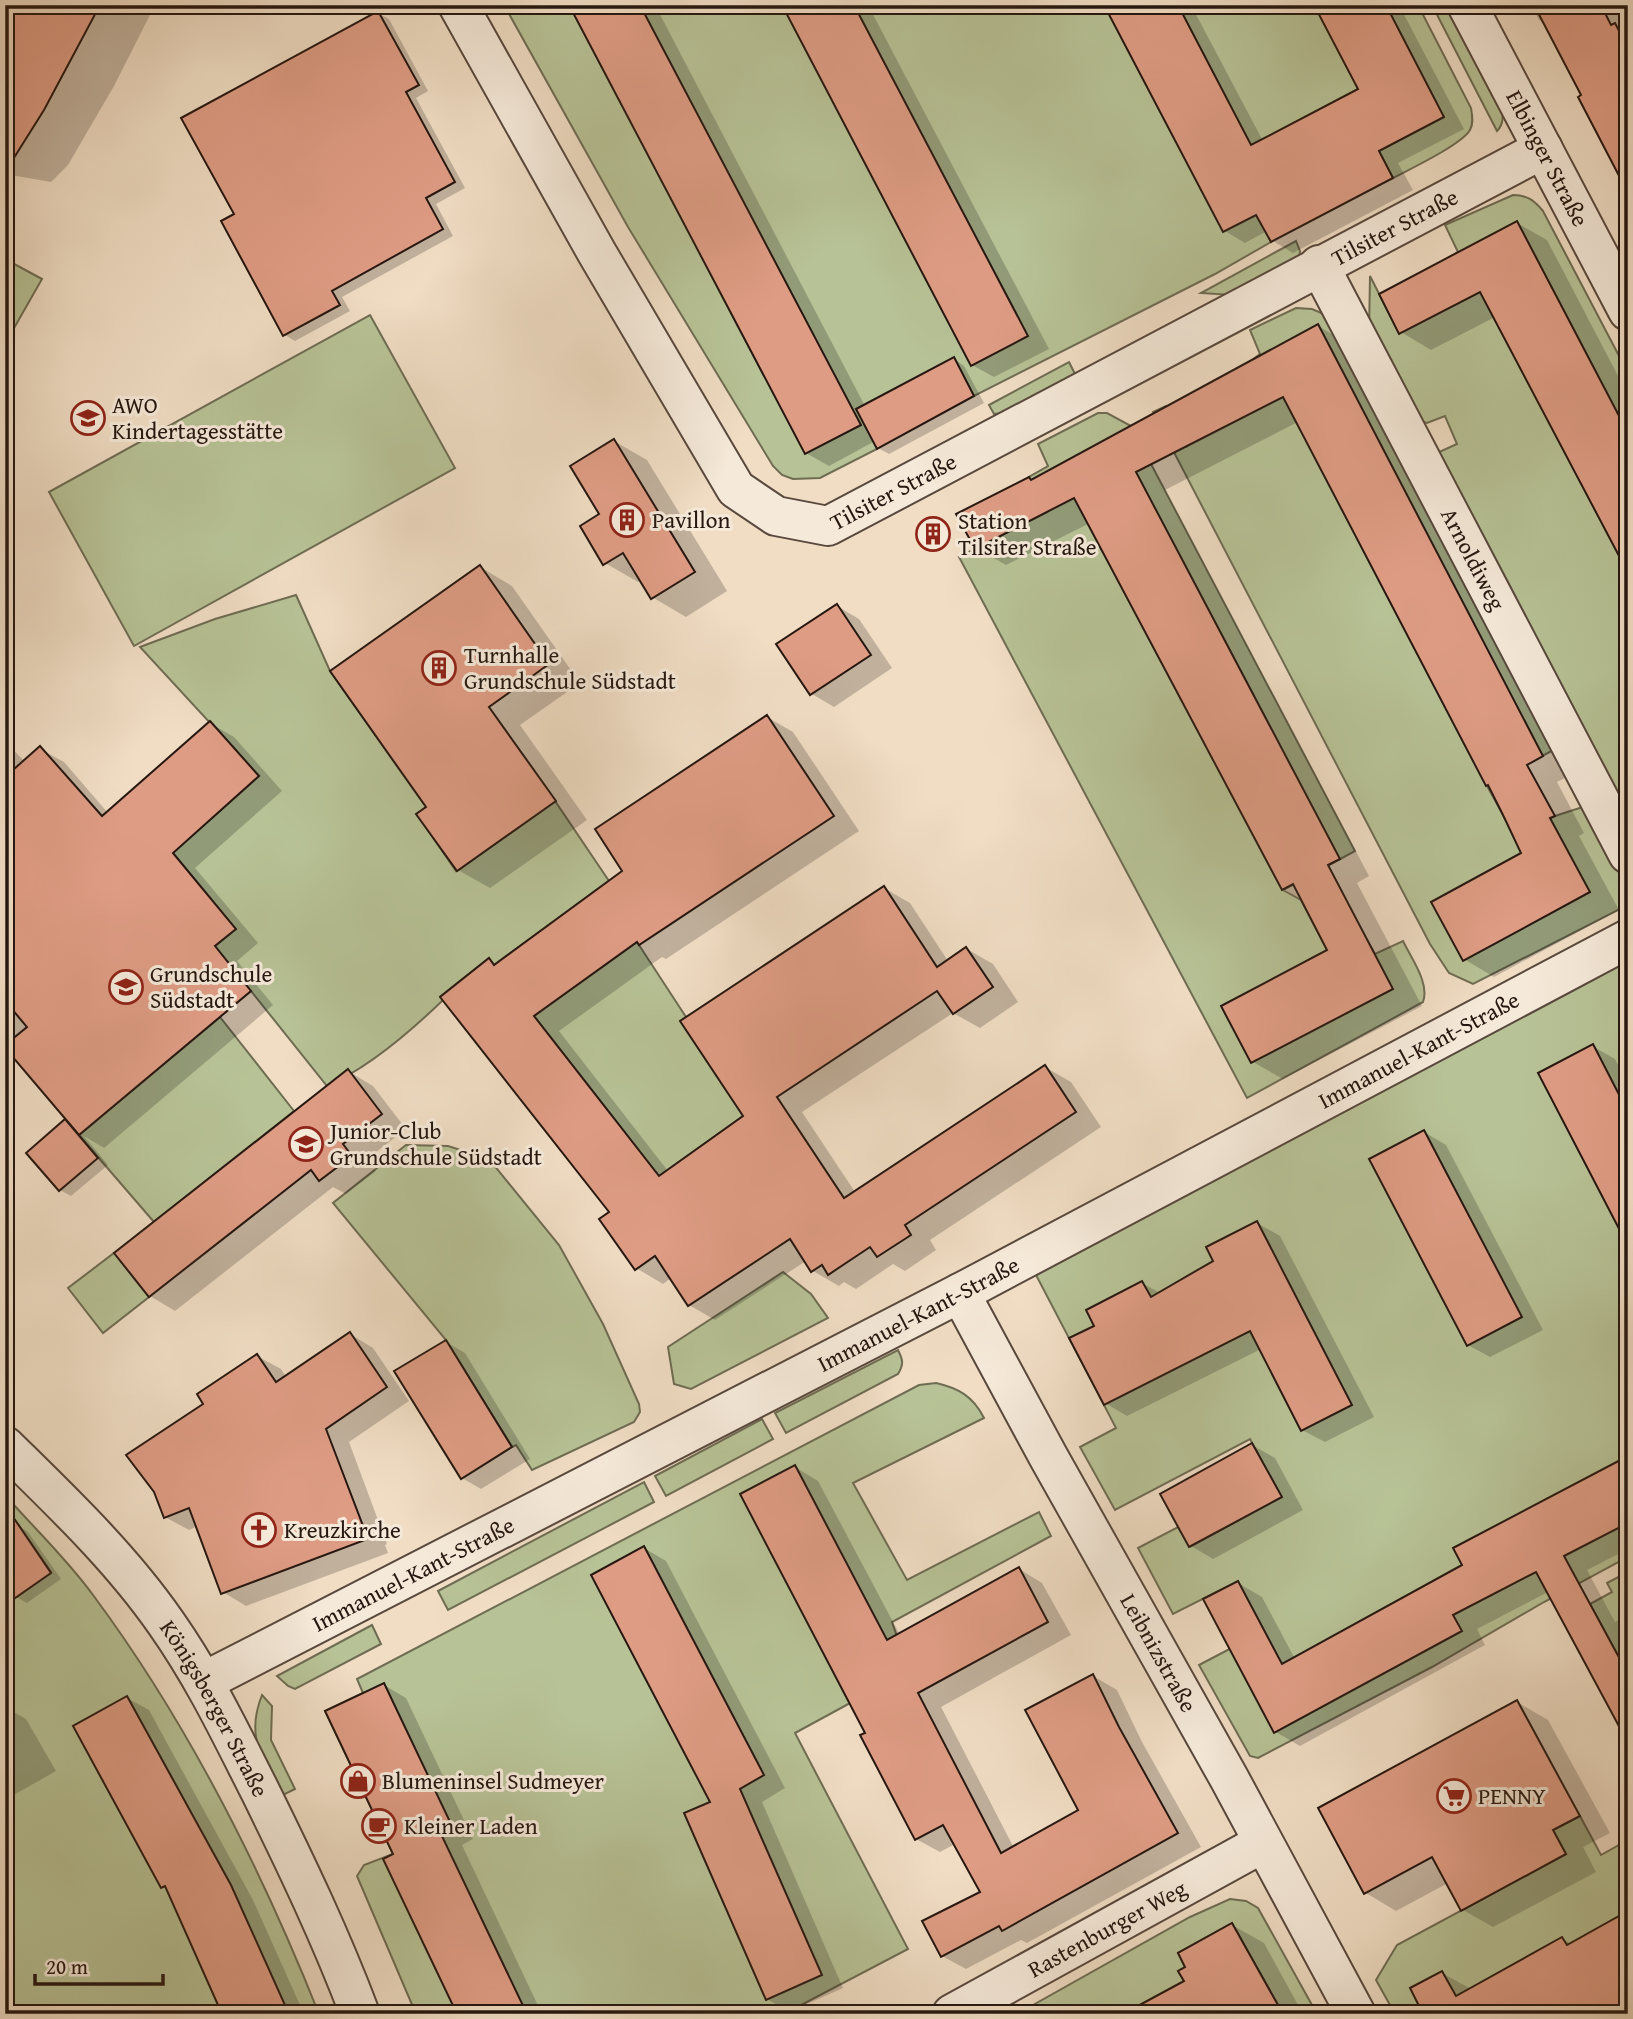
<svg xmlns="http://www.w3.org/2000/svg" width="1633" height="2019" font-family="'Gentium Book Plus',serif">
	<rect width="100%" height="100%" fill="#f0ddc4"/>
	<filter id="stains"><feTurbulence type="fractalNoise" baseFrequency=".00286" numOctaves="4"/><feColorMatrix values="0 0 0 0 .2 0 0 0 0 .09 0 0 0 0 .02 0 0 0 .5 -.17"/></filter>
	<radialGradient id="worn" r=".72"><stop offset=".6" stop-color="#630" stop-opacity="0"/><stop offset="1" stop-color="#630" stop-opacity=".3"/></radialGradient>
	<g fill="#b7c296" stroke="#6e6c53" stroke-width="2">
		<path d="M 504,5 L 1418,5 L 1471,108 C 1472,115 1474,123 1470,130 C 1461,145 1410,169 1393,178 L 1372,138 L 1257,215 L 1271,242 L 1215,274 L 974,396 L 954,358 L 877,449 L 820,478 L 793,479 L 782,475 L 773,466 L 628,227 Z"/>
		<path d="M 1432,5 L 1450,5 C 1466,35 1488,69 1499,100 C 1503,110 1505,123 1497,131 Z"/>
		<path d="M 1513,195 C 1527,195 1534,200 1543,211 L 1628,373 L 1628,821 L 1437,453 L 1457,444 L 1445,416 L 1427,423 L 1415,420 L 1369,333 L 1370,276 L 1399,333 L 1443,261 L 1458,252 L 1445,225 Z"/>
		<path d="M 1296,241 L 1300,251 L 1299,258 L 1232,295 L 1201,293 Z"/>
		<path d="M 5,259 L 42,279 L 5,344 Z"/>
		<path d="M 1296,308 L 1312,309 L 1326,315 L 1557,748 L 1487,786 L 1515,837 L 1555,816 L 1589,805 L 1628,878 L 1628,905 L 1473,984 L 1449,973 L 1430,944 L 1153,412 L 1166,406 L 1187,446 L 1246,365 L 1260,354 L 1250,330 Z"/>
		<path d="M 370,315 L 455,468 L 134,646 L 49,492 Z"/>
		<path d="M 1069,362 L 1075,374 C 1058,397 1022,412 994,414 L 989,405 Z"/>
		<path d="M 1098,413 L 1107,413 L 1131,426 L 1355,851 L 1283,890 L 1301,900 L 1327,950 L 1362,931 L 1375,954 L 1403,941 C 1411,958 1430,983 1423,1002 L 1247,1098 L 959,557 L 1047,512 L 1029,477 L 1048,466 L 1038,444 Z"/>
		<path d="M 296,595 L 330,671 L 426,807 L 417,814 L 456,871 L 555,801 L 609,881 L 494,965 L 489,958 L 441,996 L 443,1000 C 410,1032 368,1068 327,1086 L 215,946 L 235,929 L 169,856 L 259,776 L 140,647 L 215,619 Z"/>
		<path d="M 637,942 L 686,1017 L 681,1021 L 750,1111 L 659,1176 L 534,1016 Z"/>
		<path d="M 1628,961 L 1628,1557 L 1544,1602 L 1432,1667 L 1258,1758 L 1250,1756 L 1199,1665 L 1264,1631 L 1238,1581 L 1173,1614 L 1138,1548 L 1178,1527 L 1190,1547 L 1281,1497 L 1250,1439 L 1115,1510 L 1080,1447 L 1116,1428 L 1036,1275 Z"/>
		<path d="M 220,1017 L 294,1111 L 154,1222 L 79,1135 Z"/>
		<path d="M 406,1145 L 448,1146 L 489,1159 L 559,1245 L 603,1324 L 639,1404 L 640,1412 L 634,1422 L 532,1470 L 516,1445 L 512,1447 L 446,1340 L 333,1203 Z"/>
		<path d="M 114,1253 L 149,1297 L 103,1333 L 68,1288 Z"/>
		<path d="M 783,1272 L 811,1294 L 828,1318 L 691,1389 L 674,1384 L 668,1347 Z"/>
		<path d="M 898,1350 C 903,1360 904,1364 898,1374 L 786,1433 L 775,1413 Z"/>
		<path d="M 936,1383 C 958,1388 973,1396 984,1418 L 853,1483 L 907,1580 L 1039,1512 L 1051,1536 L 892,1622 L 909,1671 L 795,1733 L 908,1949 L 784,2014 L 416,2014 L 357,1876 L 364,1865 L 393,1854 L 325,1711 L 363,1693 L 357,1679 L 919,1385 Z"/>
		<path d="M 762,1419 L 773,1439 L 666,1496 L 655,1476 Z"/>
		<path d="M 644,1482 L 654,1502 L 448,1610 L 438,1591 Z"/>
		<path d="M 5,1495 C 34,1528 67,1559 93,1595 C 188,1723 260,1866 319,2014 L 5,2014 L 5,1605 L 51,1572 L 18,1524 L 5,1532 Z"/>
		<path d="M 1628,1572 L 1628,1674 L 1590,1604 L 1612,1592 L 1607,1583 Z"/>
		<path d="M 372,1625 L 381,1644 L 295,1689 L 288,1686 L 277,1676 Z"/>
		<path d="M 262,1695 L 272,1706 L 271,1740 L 295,1789 L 281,1796 C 263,1758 245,1738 262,1695 Z"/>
		<path d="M 1580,1816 L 1601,1855 L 1628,1840 L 1628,2012 L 1395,2014 L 1376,1980 L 1397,1945 L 1566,1854 L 1553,1830 Z"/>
		<path d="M 1230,1899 L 1246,1901 L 1258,1908 L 1317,2014 L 1283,2014 L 1232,1923 L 1178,1953 L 1185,1967 L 1178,1971 L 1202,2014 L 1017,2014 L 1190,1917 Z"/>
	</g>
	<g fill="#0003">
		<path d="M 5,5 L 155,5 L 114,86 L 68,165 L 51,182 L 5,174 Z"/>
		<path d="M 571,5 L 655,5 L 865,406 L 954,359 L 964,366 L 984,403 L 889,454 L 878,448 L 875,441 L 829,466 L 806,453 Z"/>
		<path d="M 783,5 L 868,5 L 1049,349 L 994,377 L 972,365 Z"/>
		<path d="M 1106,5 L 1191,5 L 1263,141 L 1361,89 L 1316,5 L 1399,5 L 1464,129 L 1398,163 L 1413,190 L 1293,253 L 1273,241 L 1267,231 L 1245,243 L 1225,231 Z"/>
		<path d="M 1531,5 L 1619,5 L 1628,21 L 1628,187 L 1547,25 L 1539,20 Z"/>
		<path d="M 378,13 L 389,19 L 428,91 L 416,98 L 465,188 L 436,204 L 453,236 L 342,297 L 350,311 L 295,341 L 285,335 L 236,215 Z"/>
		<path d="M 1517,223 L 1547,240 L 1628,395 L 1628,570 L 1495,317 L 1431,350 L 1401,332 Z"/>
		<path d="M 1318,326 L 1349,344 L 1572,774 L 1557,782 L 1584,833 L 1579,836 L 1619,910 L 1494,977 L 1464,959 L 1524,854 L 1490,787 L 1487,785 L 1298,422 L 1165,490 L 1369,876 L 1357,883 L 1422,1006 L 1283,1079 L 1253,1062 L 1330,951 L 1303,900 L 1283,889 L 1090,523 L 1006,565 L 976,548 L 1029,479 L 1034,481 Z"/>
		<path d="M 614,441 L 647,460 L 727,591 L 686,617 L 652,597 L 642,580 L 638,582 L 605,563 L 602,515 Z"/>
		<path d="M 480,567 L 512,586 L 580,683 L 520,725 L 587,820 L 490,888 L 458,870 L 428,808 Z"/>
		<path d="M 837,606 L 859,619 L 892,668 L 834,707 L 812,694 L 779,644 Z"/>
		<path d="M 767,717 L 793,732 L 859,831 L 666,959 L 662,957 L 559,1031 L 668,1171 L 746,1116 L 884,888 L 910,903 L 948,961 L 967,949 L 993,964 L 1018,1002 L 980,1028 L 953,1013 L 802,1112 L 855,1192 L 1045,1067 L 1071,1082 L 1101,1127 L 930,1240 L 936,1250 L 905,1271 L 893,1264 L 856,1289 L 844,1282 L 839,1286 L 813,1271 L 806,1261 L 715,1320 L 689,1305 L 671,1278 L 663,1284 L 636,1268 L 489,960 L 498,965 L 625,871 Z"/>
		<path d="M 210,723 L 234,737 L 282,791 L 195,868 L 258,943 L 237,961 L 273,1005 L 104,1148 L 84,1136 L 108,1165 L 71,1196 L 60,1190 L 66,1122 L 72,1125 L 5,1045 L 5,741 L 25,762 L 40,749 L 64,762 L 108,813 Z"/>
		<path d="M 1592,1046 L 1615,1059 L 1628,1084 L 1628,1241 Z"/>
		<path d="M 348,1071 L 373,1086 L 406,1129 L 367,1159 L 376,1171 L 346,1194 L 333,1187 L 175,1311 L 150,1296 L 116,1253 Z"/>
		<path d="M 1424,1132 L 1446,1145 L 1543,1330 L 1490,1357 L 1468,1345 Z"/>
		<path d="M 1257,1223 L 1280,1236 L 1374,1417 L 1325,1442 L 1302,1430 L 1261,1349 L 1127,1416 L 1105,1403 L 1097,1327 L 1142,1283 L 1160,1293 L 1216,1262 Z"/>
		<path d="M 350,1334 L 373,1348 L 409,1401 L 349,1442 L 387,1544 L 385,1545 L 388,1553 L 246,1606 L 223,1592 L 198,1526 L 189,1530 L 165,1517 L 206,1405 L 257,1356 L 281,1369 L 286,1377 Z"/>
		<path d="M 446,1342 L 465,1353 L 530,1459 L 481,1489 L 462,1478 Z"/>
		<path d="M 1252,1445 L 1275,1458 L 1303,1510 L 1213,1559 L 1191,1546 Z"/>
		<path d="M 1628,1457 L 1628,1549 L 1587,1570 L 1615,1622 L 1628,1615 L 1628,1739 L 1548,1592 L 1477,1629 L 1485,1645 L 1300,1746 L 1276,1732 L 1238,1583 L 1262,1597 L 1295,1659 L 1464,1566 Z"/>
		<path d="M 795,1467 L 818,1481 L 900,1635 L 1019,1569 L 1042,1583 L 1071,1635 L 941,1707 L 1014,1848 L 1080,1811 L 1093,1676 L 1117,1690 L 1142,1742 L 1201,1847 L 1027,1943 L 1021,1940 L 966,1969 L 942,1956 L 982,1892 L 955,1844 L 940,1852 L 916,1839 L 868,1733 Z"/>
		<path d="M 17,1525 L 28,1532 L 61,1579 L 27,1603 L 16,1597 Z"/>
		<path d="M 644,1548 L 666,1561 L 785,1788 L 762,1802 L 843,1988 L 789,2012 L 767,1999 Z"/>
		<path d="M 384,1685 L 406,1698 L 473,1839 L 462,1845 L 542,2014 L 459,2014 Z"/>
		<path d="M 127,1698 L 149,1710 L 253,1900 L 304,2014 L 224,2014 L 169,1890 L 163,1887 Z"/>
		<path d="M 1517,1702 L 1548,1720 L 1610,1833 L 1583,1847 L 1596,1872 L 1493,1927 L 1463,1910 L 1448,1883 L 1396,1911 L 1366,1893 Z"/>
		<path d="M 5,1707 L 26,1719 L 56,1771 L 5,1800 Z"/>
		<path d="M 1232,1925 L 1264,1943 L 1303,2014 L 1126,2014 L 1186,1982 Z"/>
		<path d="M 1562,1939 L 1571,1944 L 1628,2014 L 1427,2014 L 1442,1973 L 1471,1989 Z"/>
	</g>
	<g fill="#de9c84" stroke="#261710" stroke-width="2">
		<path d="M 5,5 L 100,5 L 44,110 L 5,172 Z"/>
		<path d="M 569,5 L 640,5 L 861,425 L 805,454 Z"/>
		<path d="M 782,5 L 854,5 L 1028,336 L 971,366 Z"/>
		<path d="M 1104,5 L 1178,5 L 1251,145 L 1358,89 L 1314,5 L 1386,5 L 1444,117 L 1379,151 L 1393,178 L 1271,242 L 1256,215 L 1223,232 Z"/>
		<path d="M 1534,5 L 1601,5 L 1611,25 L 1615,23 L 1628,48 L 1628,193 L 1578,97 L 1581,95 Z"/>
		<path d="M 378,11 L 419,85 L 406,92 L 455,182 L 426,198 L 443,229 L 332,291 L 340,305 L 283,336 L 221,221 L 234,214 L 181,118 Z"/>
		<path d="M 1517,221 L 1628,433 L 1628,573 L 1480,292 L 1399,334 L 1379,294 Z"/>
		<path d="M 1318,324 L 1543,756 L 1527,765 L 1555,816 L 1550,818 L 1590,892 L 1463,961 L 1431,902 L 1521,853 L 1503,815 L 1488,785 L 1486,786 L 1283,397 L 1136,472 L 1340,859 L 1328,865 L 1393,989 L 1251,1063 L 1221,1006 L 1327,950 L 1293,884 L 1282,890 L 1074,498 L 975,549 L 956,514 L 1029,477 L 1031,480 Z"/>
		<path d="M 954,357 L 974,396 L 877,449 L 856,409 Z"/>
		<path d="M 614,439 L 695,572 L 651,599 L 623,553 L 603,565 L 580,526 L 599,514 L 570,466 Z"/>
		<path d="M 480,565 L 549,664 L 489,707 L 556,801 L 457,871 L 416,814 L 426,807 L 330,671 Z"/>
		<path d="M 837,604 L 871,655 L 810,695 L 776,644 Z"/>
		<path d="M 767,715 L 834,816 L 639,945 L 637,942 L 534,1016 L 659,1176 L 743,1116 L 680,1021 L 884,886 L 937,967 L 966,947 L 993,987 L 953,1014 L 937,991 L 777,1097 L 844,1198 L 1045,1065 L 1076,1112 L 905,1225 L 911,1235 L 877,1257 L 870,1247 L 828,1275 L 822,1265 L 811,1272 L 790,1239 L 688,1306 L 655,1256 L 635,1270 L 599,1219 L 609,1212 L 440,997 L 489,958 L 494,965 L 622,871 L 595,829 Z"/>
		<path d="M 210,721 L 259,776 L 173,853 L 236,929 L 215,946 L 251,991 L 79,1135 L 5,1048 L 5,1045 L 27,1027 L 5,1001 L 5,777 L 40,746 L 102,816 Z"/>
		<path d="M 1593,1044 L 1628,1112 L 1628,1246 L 1538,1073 Z"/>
		<path d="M 348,1069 L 382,1114 L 343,1144 L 352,1156 L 319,1181 L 311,1170 L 149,1297 L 114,1253 Z"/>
		<path d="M 65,1119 L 98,1158 L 59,1191 L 26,1153 Z"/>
		<path d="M 1424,1130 L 1522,1317 L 1467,1346 L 1369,1159 Z"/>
		<path d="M 1257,1221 L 1352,1405 L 1301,1431 L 1250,1331 L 1104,1405 L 1069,1338 L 1094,1326 L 1086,1310 L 1142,1281 L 1151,1297 L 1213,1261 L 1206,1247 Z"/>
		<path d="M 350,1332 L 387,1387 L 326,1429 L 365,1531 L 362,1532 L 365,1540 L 221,1594 L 189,1508 L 164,1518 L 154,1492 L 126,1455 L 203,1404 L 197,1394 L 257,1354 L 276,1382 Z"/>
		<path d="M 446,1340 L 512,1447 L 461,1479 L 394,1371 Z"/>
		<path d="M 1252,1443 L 1282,1497 L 1189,1547 L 1160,1494 Z"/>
		<path d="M 1628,1456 L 1628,1523 L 1564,1556 L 1628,1674 L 1628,1743 L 1536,1572 L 1453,1615 L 1462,1631 L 1274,1733 L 1203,1599 L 1238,1581 L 1282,1664 L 1462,1565 L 1453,1548 Z"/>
		<path d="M 795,1465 L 887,1640 L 1019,1567 L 1048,1622 L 918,1693 L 1001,1853 L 1078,1810 L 1025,1710 L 1093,1674 L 1119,1727 L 1178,1833 L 1002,1931 L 999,1926 L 941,1957 L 922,1921 L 980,1892 L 943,1825 L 915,1840 L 860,1735 L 865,1733 L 740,1494 Z"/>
		<path d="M 5,1505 L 51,1573 L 5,1605 Z"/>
		<path d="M 644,1546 L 764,1775 L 740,1789 L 822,1975 L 766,2000 L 684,1813 L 710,1802 L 591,1575 Z"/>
		<path d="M 384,1683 L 452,1826 L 440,1832 L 527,2014 L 457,2014 L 383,1859 L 393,1854 L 325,1711 Z"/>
		<path d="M 127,1696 L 231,1885 L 289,2014 L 222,2014 L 165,1886 L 161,1888 L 73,1726 Z"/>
		<path d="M 1517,1700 L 1580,1816 L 1553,1830 L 1566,1854 L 1461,1911 L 1432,1857 L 1364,1894 L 1318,1808 Z"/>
		<path d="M 1628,1911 L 1628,2014 L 1423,2014 L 1410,1988 L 1442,1971 L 1456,1996 L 1562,1937 L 1567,1945 Z"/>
		<path d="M 1232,1923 L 1283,2014 L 1123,2014 L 1184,1981 L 1178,1971 L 1185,1967 L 1178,1953 Z"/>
	</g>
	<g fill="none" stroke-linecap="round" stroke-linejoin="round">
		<g stroke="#58483d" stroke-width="42">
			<g id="minor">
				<path id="s1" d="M 458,5 L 597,253 L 736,489 L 776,516 L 828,526 L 1543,149"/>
				<path id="s2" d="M 1467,5 L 1628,311"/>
				<path id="s3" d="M 1319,265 L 1628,854"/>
				<path id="s4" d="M 960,1293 L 1048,1456 L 1229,1778 L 1356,2014"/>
				<path id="s5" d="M 5,1446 C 62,1502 121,1558 166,1623 C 204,1677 230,1732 260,1791 C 296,1864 331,1937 360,2014"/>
				<path id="s6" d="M 205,1681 L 960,1293 L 1628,939"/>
				<path id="s7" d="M 952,2014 L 1263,1843"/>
			</g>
		</g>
		<use href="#minor" stroke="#f5e9d9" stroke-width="38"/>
	</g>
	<defs>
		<g id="school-ring" transform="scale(1.75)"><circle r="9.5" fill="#f5e9d9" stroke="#8f2418" stroke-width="1.5"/><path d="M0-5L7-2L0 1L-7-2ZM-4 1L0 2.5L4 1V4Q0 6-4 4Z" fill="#8f2418"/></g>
		<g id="building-ring" transform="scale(1.75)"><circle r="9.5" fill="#f5e9d9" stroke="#8f2418" stroke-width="1.5"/><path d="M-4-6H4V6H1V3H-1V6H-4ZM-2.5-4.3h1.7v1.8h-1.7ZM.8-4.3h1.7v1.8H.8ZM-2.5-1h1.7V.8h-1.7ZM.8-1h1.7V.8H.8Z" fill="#8f2418"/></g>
		<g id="church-ring" transform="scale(1.75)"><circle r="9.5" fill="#f5e9d9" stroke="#8f2418" stroke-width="1.5"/><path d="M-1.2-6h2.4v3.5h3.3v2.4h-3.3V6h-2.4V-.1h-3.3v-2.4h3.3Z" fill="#8f2418"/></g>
		<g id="shop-ring" transform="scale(1.75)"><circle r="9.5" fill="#f5e9d9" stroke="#8f2418" stroke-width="1.5"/><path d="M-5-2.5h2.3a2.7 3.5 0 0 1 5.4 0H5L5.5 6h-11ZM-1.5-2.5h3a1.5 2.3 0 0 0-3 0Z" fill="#8f2418"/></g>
		<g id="supermarket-ring" transform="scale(1.75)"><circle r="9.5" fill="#f5e9d9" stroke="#8f2418" stroke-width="1.5"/><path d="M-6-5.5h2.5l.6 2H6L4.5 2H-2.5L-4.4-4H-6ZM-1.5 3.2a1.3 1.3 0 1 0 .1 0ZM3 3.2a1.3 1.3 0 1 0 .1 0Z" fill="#8f2418"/></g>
		<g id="cafe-ring" transform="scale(1.75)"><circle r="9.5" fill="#f5e9d9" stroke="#8f2418" stroke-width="1.5"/><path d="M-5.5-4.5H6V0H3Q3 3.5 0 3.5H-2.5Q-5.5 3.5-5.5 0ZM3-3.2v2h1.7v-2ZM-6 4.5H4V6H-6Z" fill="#8f2418"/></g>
	</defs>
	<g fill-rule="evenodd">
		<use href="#school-ring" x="88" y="418"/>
		<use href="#building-ring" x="627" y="520"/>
		<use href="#building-ring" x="933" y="534"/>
		<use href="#building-ring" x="439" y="668"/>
		<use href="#school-ring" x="126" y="987"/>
		<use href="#school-ring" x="306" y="1144"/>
		<use href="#church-ring" x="259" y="1530"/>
		<use href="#shop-ring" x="358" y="1781"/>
		<use href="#supermarket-ring" x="1454" y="1796"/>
		<use href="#cafe-ring" x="379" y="1826"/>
	</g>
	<g text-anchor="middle" stroke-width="6" stroke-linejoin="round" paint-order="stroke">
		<g font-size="23" fill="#261710" stroke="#f5e9d9">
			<text dy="8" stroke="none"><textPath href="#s2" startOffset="173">Elbinger Straße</textPath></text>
			<text dy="8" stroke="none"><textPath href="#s1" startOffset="1300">Tilsiter Straße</textPath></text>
			<text dy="8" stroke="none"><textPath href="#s1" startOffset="733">Tilsiter Straße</textPath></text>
			<text dy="8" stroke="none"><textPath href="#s3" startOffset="332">Arnoldiweg</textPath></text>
			<text dy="8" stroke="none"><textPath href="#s6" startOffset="1368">Immanuel-Kant-Straße</textPath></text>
			<text dy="8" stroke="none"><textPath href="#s6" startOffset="802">Immanuel-Kant-Straße</textPath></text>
			<text dy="8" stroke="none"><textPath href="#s6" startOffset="234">Immanuel-Kant-Straße</textPath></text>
			<text dy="8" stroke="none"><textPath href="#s4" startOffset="411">Leibnizstraße</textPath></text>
			<text dy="8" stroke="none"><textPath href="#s5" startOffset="338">Königsberger Straße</textPath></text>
			<text dy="8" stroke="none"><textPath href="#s7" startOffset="177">Rastenburger Weg</textPath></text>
		</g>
		<g font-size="23" fill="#261710" stroke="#f5e9d9" text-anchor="start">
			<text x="112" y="413">AWO<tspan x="112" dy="26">Kindertagesstätte</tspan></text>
			<text x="652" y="528">Pavillon</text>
			<text x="958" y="529">Station<tspan x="958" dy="26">Tilsiter Straße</tspan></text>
			<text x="464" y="663">Turnhalle<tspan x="464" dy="26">Grundschule Südstadt</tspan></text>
			<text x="150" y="982">Grundschule<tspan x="150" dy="26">Südstadt</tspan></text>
			<text x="330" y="1139">Junior-Club<tspan x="330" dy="26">Grundschule Südstadt</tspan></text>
			<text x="284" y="1538">Kreuzkirche</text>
			<text x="382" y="1789">Blumeninsel Sudmeyer</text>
			<text x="1478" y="1804">PENNY</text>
			<text x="404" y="1834">Kleiner Laden</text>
		</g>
	</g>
	<rect width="1633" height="2019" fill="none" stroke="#f0ddc4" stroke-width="28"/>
	<rect x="7" y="7" width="1619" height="2005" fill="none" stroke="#261710" stroke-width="3.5"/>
	<rect x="14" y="14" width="1605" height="1991" fill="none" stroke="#261710" stroke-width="2"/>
	<path d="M35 1974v10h128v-10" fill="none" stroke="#261710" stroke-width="3.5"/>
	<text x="46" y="1974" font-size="21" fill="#261710" stroke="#f5e9d9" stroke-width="5" paint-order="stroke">20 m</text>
	<rect width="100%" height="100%" filter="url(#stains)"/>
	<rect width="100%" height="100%" fill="url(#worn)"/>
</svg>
